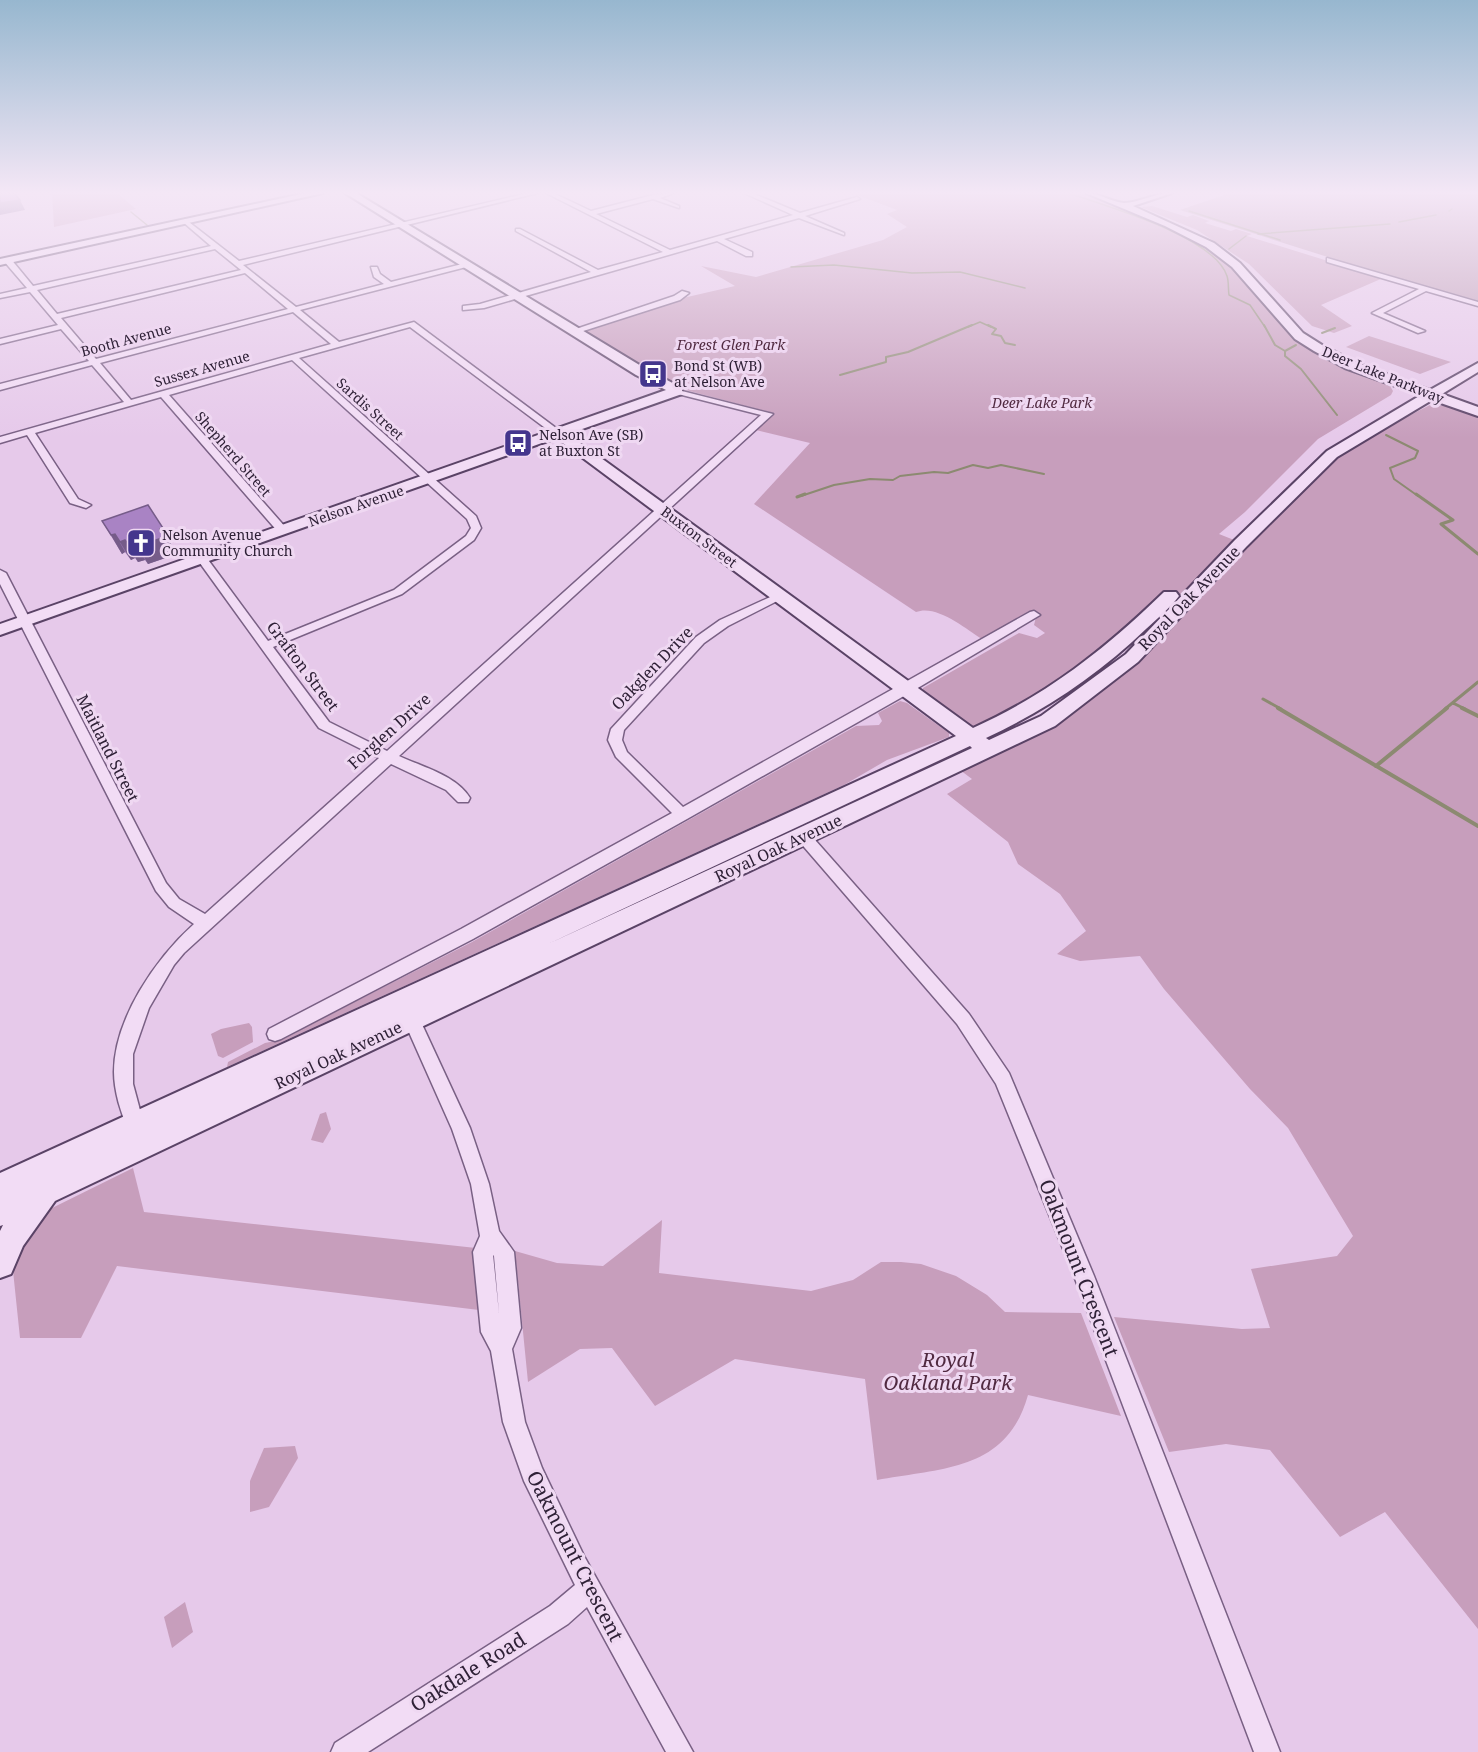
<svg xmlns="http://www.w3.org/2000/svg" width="1478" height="1752" font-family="'Noto Serif',serif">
	<rect width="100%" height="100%" fill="#e6c9ea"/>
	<g fill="#c79ebc">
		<path d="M 52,193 L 117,193 L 136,209 L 54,227 Z"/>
		<path d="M 852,193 L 1084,193 L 1168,226 L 1224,257 L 1288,331 L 1351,369 L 1390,386 L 1393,391 L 1391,395 L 1318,439 L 1245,512 L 1219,534 L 1249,546 L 1331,461 L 1351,445 L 1430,405 L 1447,406 L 1478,417 L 1478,1629 L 1385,1512 L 1340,1537 L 1270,1450 L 1226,1444 L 1169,1452 L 1114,1317 L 1242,1329 L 1270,1328 L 1251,1269 L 1337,1256 L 1353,1236 L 1288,1128 L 1250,1089 L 1164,989 L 1140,956 L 1080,961 L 1057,954 L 1086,931 L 1060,894 L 1018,864 L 1008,842 L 947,794 L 972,779 L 960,770 C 997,751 1036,734 1071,712 C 1110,688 1142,655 1175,622 L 1147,610 L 1043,694 L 973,729 L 923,693 L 923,688 L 1019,633 L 1037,638 L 1045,633 L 1034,625 L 1036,617 L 982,639 C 965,628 936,604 916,612 L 754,504 L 810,443 L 756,430 L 773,413 L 678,388 L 584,331 L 683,298 L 735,286 L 701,266 L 756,277 L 883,240 L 907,227 L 887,214 L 897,210 Z"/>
		<path d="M 1152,206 L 1187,217 L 1193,215 L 1209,221 L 1205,223 L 1231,231 L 1236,229 L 1252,234 L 1247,236 L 1383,278 L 1321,305 L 1352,326 L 1334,333 L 1312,326 L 1249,264 L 1229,251 L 1197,230 L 1141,207 Z"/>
		<path d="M 1369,336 L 1451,362 L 1420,374 L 1346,347 Z"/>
		<path d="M 900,701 L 907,703 L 949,733 L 949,737 L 887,760 L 844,785 L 227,1067 L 228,1062 L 265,1043 L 280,1040 L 472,942 L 856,726 L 879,725 L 882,721 L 878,713 Z"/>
		<path d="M 249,1023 L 252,1027 L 253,1042 L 223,1058 L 218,1056 L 211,1034 L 221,1029 Z"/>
		<path d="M 326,1112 L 331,1129 L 323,1143 L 311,1140 L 320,1114 Z"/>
		<path d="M 133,1168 L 144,1212 L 476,1248 L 479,1310 L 117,1266 L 81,1338 L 20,1338 L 12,1261 L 48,1210 Z"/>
		<path d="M 662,1220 L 659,1273 L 811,1291 L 853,1280 L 881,1262 L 901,1262 L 921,1264 L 956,1276 L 987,1295 L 1005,1312 L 1081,1313 L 1121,1416 L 1028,1395 C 1007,1471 942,1468 877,1480 L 865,1379 L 735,1359 L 655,1406 L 612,1348 L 580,1349 L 528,1382 L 515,1251 L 557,1263 L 603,1266 Z"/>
		<path d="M 295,1446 L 298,1458 L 269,1507 L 250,1512 L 250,1481 L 264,1448 Z"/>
		<path d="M 185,1602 L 193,1632 L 172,1648 L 164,1617 Z"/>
	</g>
	<path fill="#bd9cb4" d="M 1230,193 L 1478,193 L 1478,302 L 1422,287 L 1180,210 Z"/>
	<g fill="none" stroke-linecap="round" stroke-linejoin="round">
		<g stroke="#8c8a71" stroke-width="1.5">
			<path d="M 1068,193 C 1106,206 1214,236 1227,276 C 1229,282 1228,289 1229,295 L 1250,305 L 1265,327"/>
			<path d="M 1189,211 L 1280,240"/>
			<path d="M 1449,211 L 1452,209"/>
			<path d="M 131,212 L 147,225"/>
			<path d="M 1399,222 L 1436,215"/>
			<path d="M 1258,234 L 1390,224"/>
			<path d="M 1229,249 L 1246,236"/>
			<path d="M 791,267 L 834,265 L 912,273 L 960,272 L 1025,288"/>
			<path d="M 968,327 L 980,322 L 991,327"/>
		</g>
		<g stroke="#8c8a71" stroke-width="2">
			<path d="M 988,325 L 996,329 L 992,334 L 1001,336 L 1005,343 L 1015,345"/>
			<path d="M 1264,325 L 1275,345 L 1285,351 L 1285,356 L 1301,369 L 1337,415"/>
			<path d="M 1322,333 L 1335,328"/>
			<path d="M 1285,351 L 1296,345"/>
			<path d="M 840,375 L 886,362 L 886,357 L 908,352 L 972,325"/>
			<path d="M 1386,435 L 1418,451 L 1415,458 L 1390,468 L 1394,479 L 1418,496"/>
			<path d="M 801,496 L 834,485 L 870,479 L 893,480 L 900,476 L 934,472 L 948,473 L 973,465 L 988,468 L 1001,465 L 1044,474"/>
		</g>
		<g stroke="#8c8a71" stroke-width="3">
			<path d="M 1416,494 L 1453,520 L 1441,524 L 1478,554"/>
			<path d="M 797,497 L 805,494"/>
			<path d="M 1263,699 L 1281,709"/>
			<path d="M 1453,703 L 1465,709"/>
			<path d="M 1445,709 L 1478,682"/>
		</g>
		<g stroke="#8c8a71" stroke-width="4">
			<path d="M 1278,708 L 1478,826"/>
			<path d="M 1462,708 L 1478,716"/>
			<path d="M 1376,766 L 1447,708"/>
		</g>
		<g stroke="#796084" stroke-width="3">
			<g id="street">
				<path d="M 528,193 L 538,193 L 243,265 L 296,307 L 384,284 L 374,277 L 371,267 L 377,267 L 380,274 L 391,282 L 470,262 L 470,266 L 300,310 L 339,342 L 414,322 L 564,434 L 556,436 L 410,327 L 299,358 L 476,516 L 481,528 L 474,540 L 402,594 L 273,647 L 329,722 L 387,751 L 761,415 L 674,393 L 674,389 L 773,414 L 399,756 C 422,767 456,775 470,798 L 468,802 L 458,802 L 446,790 L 391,764 L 184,953 L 174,965 L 149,1008 L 133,1054 L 133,1084 L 144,1125 L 141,1131 L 135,1134 L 129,1131 C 121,1114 114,1091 114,1072 C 114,1019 156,958 194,924 L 169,907 L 156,891 L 0,584 L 0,570 L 6,573 L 166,883 L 179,899 L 205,914 L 379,758 L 319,728 L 197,559 L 202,556 L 206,557 L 268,641 L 394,590 L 466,536 L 471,528 L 467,519 L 292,360 L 169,395 L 287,529 L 287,533 L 279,533 L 161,397 L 35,433 L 78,499 L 91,505 L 86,508 L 70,503 L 27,435 L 0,443 L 0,437 L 124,402 L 92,365 L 0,390 L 0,384 L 89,361 L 61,329 L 0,344 L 0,339 L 58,325 L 30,292 L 0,298 L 0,294 L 27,288 L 3,260 L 10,258 L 33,286 L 211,246 L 183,222 L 185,219 L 239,261 ZM 215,249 L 241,270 L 57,314 L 37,290 ZM 245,273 L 288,309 L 96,359 L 61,318 ZM 293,312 L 331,344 L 131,400 L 100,363 Z"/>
				<path d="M 546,193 L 553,193 L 591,211 L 653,195 L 674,193 L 660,198 L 679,206 L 679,208 L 653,199 L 596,214 L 670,250 L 793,215 L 744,193 L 752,193 L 800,213 L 857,197 L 860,199 L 805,216 L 844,233 L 844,235 L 799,218 L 724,239 L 752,252 L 752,256 L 746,256 L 717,241 L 484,308 L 463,310 L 463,306 L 480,304 L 591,272 L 516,231 L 516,229 L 520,229 L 598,270 L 663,252 Z"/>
				<path d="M 1327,258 L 1478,302 L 1478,306 L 1426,291 L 1383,313 L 1425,331 L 1418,333 L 1372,313 L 1419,289 L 1327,262 Z"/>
				<path d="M 682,291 L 689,293 L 680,300 L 577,333 L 570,331 L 674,296 Z"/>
				<path d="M 779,593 L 783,594 L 783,598 L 728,626 L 704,643 L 624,730 L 622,740 L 627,752 L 683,807 L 1030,612 L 1034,611 L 1040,615 L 911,692 L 687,819 L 473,939 L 281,1039 L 275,1041 L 269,1039 L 267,1034 L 269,1029 L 461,929 L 672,813 L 616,757 L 608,740 L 611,729 L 696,637 L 720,620 Z"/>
				<path d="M 803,831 L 808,832 L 969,1014 L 1009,1073 L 1094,1276 L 1280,1752 L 1254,1752 L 1074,1276 L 996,1084 L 957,1024 L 798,840 L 796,836 L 798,832 Z"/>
				<path d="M 408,1005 L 414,1007 L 470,1128 L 489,1184 L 499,1231 L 514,1252 L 521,1328 L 512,1349 L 525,1422 L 542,1468 L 584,1556 L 693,1752 L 666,1752 L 587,1607 L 568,1624 L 368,1752 L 331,1752 L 335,1743 L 550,1606 L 575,1585 L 524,1481 L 503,1422 L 491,1351 L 481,1332 L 473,1252 L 480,1236 L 471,1184 L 452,1129 L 400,1012 L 402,1007 ZM 493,1255 L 494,1256 L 499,1313 Z"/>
			</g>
		</g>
		<g stroke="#5a4366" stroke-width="4">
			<g id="secondary">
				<path d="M 306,193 L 323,193 L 0,265 L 0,259 Z"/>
				<path d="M 345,193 L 356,193 L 646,369 L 682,388 L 682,394 L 568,434 L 973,728 C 1048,694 1104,650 1164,592 L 1176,592 L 1179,596 C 1170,608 1157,619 1146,629 C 1098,675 1046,710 986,738 L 989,740 L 1041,716 L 1126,654 L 1235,540 L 1327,451 L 1421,395 L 1345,368 L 1314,351 L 1295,339 L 1232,267 L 1206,247 L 1165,226 L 1086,193 C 1100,193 1111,202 1124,203 C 1138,203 1155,193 1172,193 L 1133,206 L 1214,243 L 1240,263 L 1303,333 L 1322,345 L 1355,362 L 1430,390 L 1478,363 L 1478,372 L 1442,394 L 1478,407 L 1478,416 L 1432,400 L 1337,457 L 1247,546 L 1138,662 L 1055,726 L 55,1201 L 23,1246 L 11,1274 L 0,1278 L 0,1231 L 3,1225 L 0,1226 L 0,1173 L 956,736 L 556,438 L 0,635 L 0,624 L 666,390 L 636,375 ZM 970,746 L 972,748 L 548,944 Z"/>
			</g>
		</g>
		<use href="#street" fill="#f2dcf5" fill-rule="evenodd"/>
		<use href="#secondary" fill="#f2dcf5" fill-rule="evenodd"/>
	</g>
	<path fill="#9171a9" d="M 102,521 L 163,528 L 172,546 L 170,547 L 174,555 L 148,564 L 145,560 L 138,562 L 135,558 L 131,560 L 125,552 L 122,554 Z"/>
	<g fill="#765c89">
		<path d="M 20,200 L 25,210 L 0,215 L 0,203 Z"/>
		<path d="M 163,528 L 172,546 L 170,547 L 174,555 L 148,564 L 138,546 Z"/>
		<path d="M 115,534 L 125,552 L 122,554 L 111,535 Z"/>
		<path d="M 125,540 L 135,558 L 131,560 L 120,542 Z"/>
		<path d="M 135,541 L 145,560 L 138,562 L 128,544 Z"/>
	</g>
	<g fill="#a983c4" stroke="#765c89" stroke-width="1.5">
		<path d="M 0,193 L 14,193 L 20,200 L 0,203 Z"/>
		<path d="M 148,505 L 163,528 L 160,529 L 165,537 L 138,546 L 135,541 L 128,544 L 125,540 L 120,542 L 115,534 L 111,535 L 102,521 Z"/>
	</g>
	<linearGradient id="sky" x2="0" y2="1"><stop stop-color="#97b7cf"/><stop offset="0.44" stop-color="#f4e7f6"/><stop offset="1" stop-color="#f4e7f6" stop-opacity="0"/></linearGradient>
	<rect width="1478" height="438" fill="url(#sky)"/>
	<defs>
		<g id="bus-square" transform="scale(1.5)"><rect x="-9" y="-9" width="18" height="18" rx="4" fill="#44368d" stroke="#efd8f2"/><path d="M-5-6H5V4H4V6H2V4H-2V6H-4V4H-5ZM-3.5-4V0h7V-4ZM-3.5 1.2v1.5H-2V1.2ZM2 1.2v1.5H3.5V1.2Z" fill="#fff"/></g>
		<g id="church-square" transform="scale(1.5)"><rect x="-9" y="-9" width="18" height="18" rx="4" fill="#44368d" stroke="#efd8f2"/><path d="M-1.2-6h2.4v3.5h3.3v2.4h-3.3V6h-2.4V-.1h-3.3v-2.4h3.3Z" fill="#fff"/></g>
	</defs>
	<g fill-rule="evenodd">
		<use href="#bus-square" x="653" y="374"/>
		<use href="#bus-square" x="518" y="443"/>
		<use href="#church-square" x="141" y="543"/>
	</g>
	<g text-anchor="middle" stroke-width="6" stroke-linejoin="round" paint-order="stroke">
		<g font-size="14" fill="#2f2137" stroke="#efd8f2">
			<text transform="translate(126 340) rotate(-15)" y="5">Booth Avenue</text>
			<text transform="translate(202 369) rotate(-16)" y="5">Sussex Avenue</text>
			<text transform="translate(1383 375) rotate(22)" y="5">Deer Lake Parkway</text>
			<text transform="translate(370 409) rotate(42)" y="5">Sardis Street</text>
			<text transform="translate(233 454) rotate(49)" y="5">Shepherd Street</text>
			<text transform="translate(356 506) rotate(-19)" y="5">Nelson Avenue</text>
			<text transform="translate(699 537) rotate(37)" y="5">Buxton Street</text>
		</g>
		<g font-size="14" font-style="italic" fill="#512a41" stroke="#efd8f2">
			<text x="731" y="350">Forest Glen Park</text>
			<text x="1042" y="408">Deer Lake Park</text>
		</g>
		<g font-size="14" fill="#2f2137" stroke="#efd8f2" text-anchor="start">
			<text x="674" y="371">Bond St (WB)<tspan x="674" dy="16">at Nelson Ave</tspan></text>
			<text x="539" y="440">Nelson Ave (SB)<tspan x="539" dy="16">at Buxton St</tspan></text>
			<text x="162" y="540">Nelson Avenue<tspan x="162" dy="16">Community Church</tspan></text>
		</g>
		<g font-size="16" fill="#2f2137" stroke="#efd8f2">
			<text transform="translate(1189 598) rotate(-46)" y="6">Royal Oak Avenue</text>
			<text transform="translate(303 666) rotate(53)" y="6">Grafton Street</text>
			<text transform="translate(652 668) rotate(-46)" y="6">Oakglen Drive</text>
			<text transform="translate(389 731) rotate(-42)" y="6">Forglen Drive</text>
			<text transform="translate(108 748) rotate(63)" y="6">Maitland Street</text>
			<text transform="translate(778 848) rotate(-25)" y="6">Royal Oak Avenue</text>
			<text transform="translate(338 1055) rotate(-25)" y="6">Royal Oak Avenue</text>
		</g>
		<g font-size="20" fill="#2f2137" stroke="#efd8f2">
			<text transform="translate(1079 1268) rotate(69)" y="7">Oakmount Crescent</text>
			<text transform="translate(575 1556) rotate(63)" y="7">Oakmount Crescent</text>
			<text transform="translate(468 1672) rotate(-32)" y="7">Oakdale Road</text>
		</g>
		<g font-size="20" font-style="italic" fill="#512a41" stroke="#efd8f2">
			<text x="948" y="1367">Royal<tspan x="948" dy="23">Oakland Park</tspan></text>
		</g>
	</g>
</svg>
